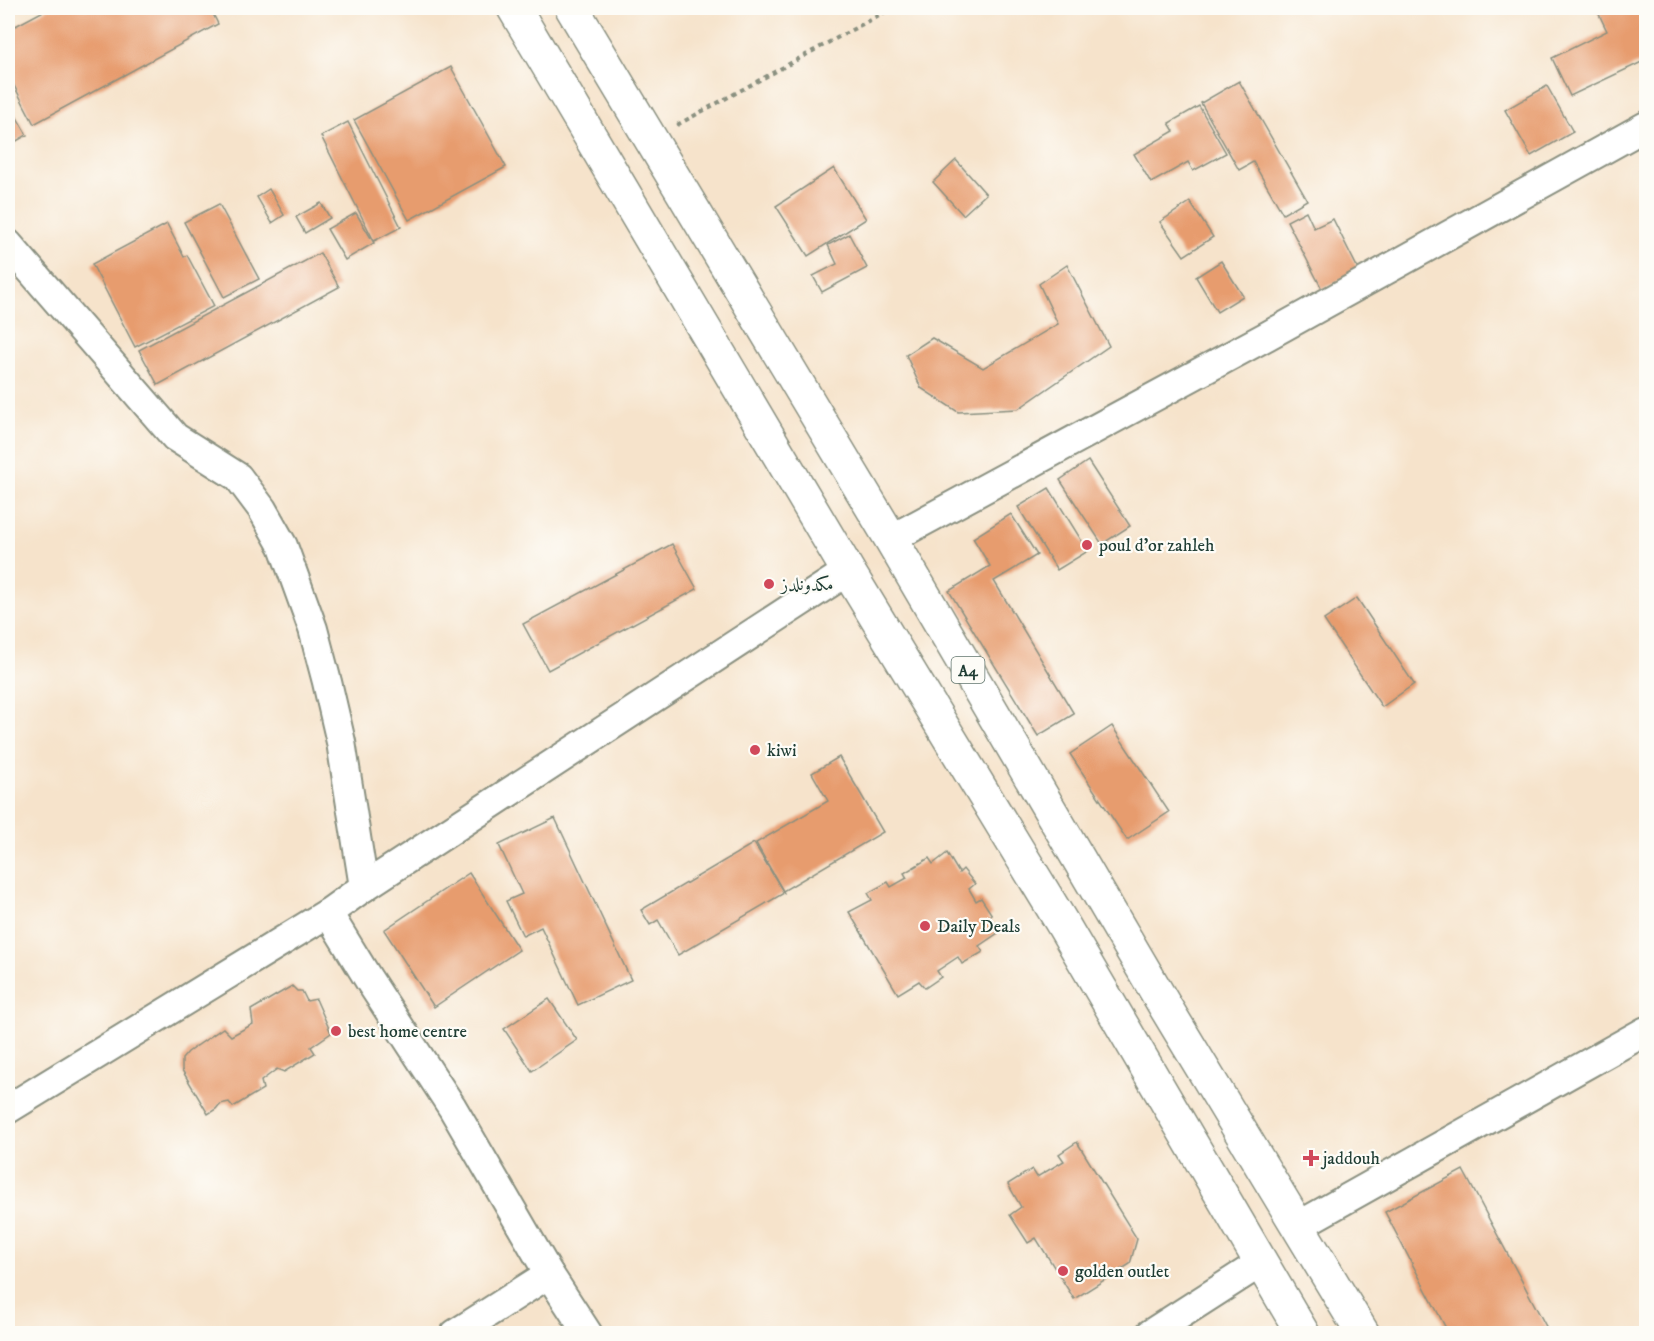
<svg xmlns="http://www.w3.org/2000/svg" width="1654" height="1341" font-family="'IM FELL DW Pica',Amiri,serif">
	<rect width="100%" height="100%" fill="#fdfcf7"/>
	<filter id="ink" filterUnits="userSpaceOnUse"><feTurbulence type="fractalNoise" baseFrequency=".0167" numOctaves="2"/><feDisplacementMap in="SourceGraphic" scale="12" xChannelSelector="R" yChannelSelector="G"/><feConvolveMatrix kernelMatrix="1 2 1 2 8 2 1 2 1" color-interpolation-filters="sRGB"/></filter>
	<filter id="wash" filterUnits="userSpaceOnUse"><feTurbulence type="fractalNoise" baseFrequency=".008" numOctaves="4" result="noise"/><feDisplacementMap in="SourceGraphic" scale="24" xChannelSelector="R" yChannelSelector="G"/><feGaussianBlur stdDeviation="1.35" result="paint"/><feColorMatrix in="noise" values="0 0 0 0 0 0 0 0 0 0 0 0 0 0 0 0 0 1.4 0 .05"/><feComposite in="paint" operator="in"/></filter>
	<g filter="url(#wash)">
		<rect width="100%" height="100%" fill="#f6e3cb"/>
		<g id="blocks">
			<g fill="#e79c6e">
				<path d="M 49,8 L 210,8 L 218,24 L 34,124 L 8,74 L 8,30 Z"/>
				<path d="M 1596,8 L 1640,8 L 1646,21 L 1646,60 L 1570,96 L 1552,58 L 1607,31 Z"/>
				<path d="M 451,67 L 506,167 L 409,220 L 354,120 Z"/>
				<path d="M 1239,81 L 1307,200 L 1283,214 L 1253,162 L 1239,170 L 1201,103 Z"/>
				<path d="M 1547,86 L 1573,132 L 1531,156 L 1505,110 Z"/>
				<path d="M 8,102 L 27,135 L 8,146 Z"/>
				<path d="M 1199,106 L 1226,153 L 1193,171 L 1188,162 L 1151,183 L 1134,154 L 1174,131 L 1169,123 Z"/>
				<path d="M 348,122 L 401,227 L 374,241 L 321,136 Z"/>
				<path d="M 956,160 L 986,194 L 963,215 L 933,182 Z"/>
				<path d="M 834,168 L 866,219 L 808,256 L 776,206 Z"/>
				<path d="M 269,189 L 284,215 L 272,223 L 257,197 Z"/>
				<path d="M 1190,202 L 1213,237 L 1184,256 L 1160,222 Z"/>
				<path d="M 321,203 L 330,218 L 305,233 L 296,217 Z"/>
				<path d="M 219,204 L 259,279 L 224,297 L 184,222 Z"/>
				<path d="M 1306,211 L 1314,228 L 1333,219 L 1359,271 L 1322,289 L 1287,221 Z"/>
				<path d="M 356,213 L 374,243 L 345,260 L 327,229 Z"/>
				<path d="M 167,224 L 184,257 L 187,255 L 214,306 L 135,347 L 92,264 Z"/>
				<path d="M 849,234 L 867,268 L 822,292 L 813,276 L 837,264 L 828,245 Z"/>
				<path d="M 320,253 L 339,287 L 158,385 L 139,350 Z"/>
				<path d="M 1221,261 L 1243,296 L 1217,312 L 1196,277 Z"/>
				<path d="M 1067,265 L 1109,346 L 1018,409 L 958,412 L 921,388 L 906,355 L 932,338 L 983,368 L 1058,324 L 1039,284 Z"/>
				<path d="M 1088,461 L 1130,526 L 1102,544 L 1060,480 Z"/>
				<path d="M 1049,488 L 1088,551 L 1057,570 L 1018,507 Z"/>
				<path d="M 1011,514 L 1037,555 L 994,581 L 1074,714 L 1038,736 L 949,591 L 990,566 L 973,538 Z"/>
				<path d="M 672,544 L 697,589 L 548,670 L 523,624 Z"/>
				<path d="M 1357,598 L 1414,684 L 1382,707 L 1324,620 Z"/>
				<path d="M 1112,726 L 1169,812 L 1127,840 L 1070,754 Z"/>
				<path d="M 839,757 L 883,832 L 783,891 L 756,843 L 828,801 L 812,773 Z"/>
				<path d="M 555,818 L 631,980 L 578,1005 L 541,927 L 523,936 L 506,901 L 522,894 L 499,845 Z"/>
				<path d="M 754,843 L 784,893 L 678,955 L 658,920 L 650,925 L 641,910 Z"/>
				<path d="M 947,853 L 959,873 L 963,869 L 975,884 L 969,889 L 976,901 L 981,898 L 992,915 L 988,918 L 998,933 L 979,946 L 983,952 L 962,964 L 958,957 L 937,971 L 941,977 L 925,988 L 919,981 L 898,994 L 849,912 L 872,900 L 868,893 L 888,882 L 891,887 L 907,878 L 904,873 L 929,858 L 933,864 Z"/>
				<path d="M 469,873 L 519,950 L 434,1007 L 384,930 Z"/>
				<path d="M 292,986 L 297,991 L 302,991 L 307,1001 L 316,999 L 331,1033 L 311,1047 L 315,1053 L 284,1072 L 277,1069 L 261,1081 L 263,1089 L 233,1107 L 229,1102 L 220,1104 L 216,1109 L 208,1114 L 182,1070 L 182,1059 L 188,1052 L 223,1028 L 231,1036 L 253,1024 L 251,1010 Z"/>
				<path d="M 549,999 L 577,1040 L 532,1071 L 504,1029 Z"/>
				<path d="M 1077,1142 L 1137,1239 L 1130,1264 L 1074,1299 L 1036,1238 L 1028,1243 L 1010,1215 L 1021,1207 L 1008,1184 L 1032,1169 L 1037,1177 L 1064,1161 L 1059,1154 Z"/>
				<path d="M 1463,1170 L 1550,1334 L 1449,1334 L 1385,1212 Z"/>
			</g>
		</g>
	</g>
	<g filter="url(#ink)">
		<use href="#blocks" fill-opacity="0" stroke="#8a9080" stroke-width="1.5"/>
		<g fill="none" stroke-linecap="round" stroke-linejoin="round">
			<g stroke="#8a9080" stroke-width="32">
				<g id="minor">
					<path d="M 8,244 L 175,437 L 238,477 L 262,509 L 283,546 L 313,629 L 327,682 L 341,742 L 364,887"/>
					<path d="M 891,539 L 1267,336 L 1646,126"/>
					<path d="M 328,913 L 369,980 L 452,1107 L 549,1274 L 588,1334"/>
					<path d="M 8,1109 L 328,913 L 364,887 L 848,571"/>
					<path d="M 1298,1226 L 1646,1031"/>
					<path d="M 455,1334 L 549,1274"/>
					<path d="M 1150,1334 L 1262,1262"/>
				</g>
			</g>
			<g stroke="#8a9080" stroke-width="36">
				<g id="trunk">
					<path d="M 514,8 L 848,571 L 1062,923 L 1303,1334"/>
					<path d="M 572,8 L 891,539 L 1166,1008 L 1363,1334"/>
				</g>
			</g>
			<path stroke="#8a9080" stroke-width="4" stroke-dasharray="4.5 4.5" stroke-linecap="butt" d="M 677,125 L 892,8"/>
			<use href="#minor" stroke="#fff" stroke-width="28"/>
			<use href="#trunk" stroke="#fff" stroke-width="33"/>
		</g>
	</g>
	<g fill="#d1495b" stroke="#fdfcf7" stroke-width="2">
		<circle cx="1087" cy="545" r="6"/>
		<circle cx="769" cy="584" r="6"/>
		<circle cx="755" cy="750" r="6"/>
		<circle cx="925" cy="926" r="6"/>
		<circle cx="336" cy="1031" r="6"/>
		<path d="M1308 1149h6v6h6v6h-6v6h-6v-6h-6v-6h6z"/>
		<circle cx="1063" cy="1271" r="6"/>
	</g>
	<g text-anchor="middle" stroke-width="4.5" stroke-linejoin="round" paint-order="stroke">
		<rect fill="#fdfcf7" stroke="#62766e" stroke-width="1.5" x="951.5" y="657" width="33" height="26" rx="4.5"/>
		<g font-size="16" font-weight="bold" fill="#1f3d34">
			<text x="968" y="676">A4</text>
		</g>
		<g font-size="18" fill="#1f3d34" stroke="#fdfcf7" text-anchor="start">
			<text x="1099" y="551">poul d'or zahleh</text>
			<text x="781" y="590">مكدونلدز</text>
			<text x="767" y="756">kiwi</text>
			<text x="937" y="932">Daily Deals</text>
			<text x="348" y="1037">best home centre</text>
			<text x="1323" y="1164">jaddouh</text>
			<text x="1075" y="1277">golden outlet</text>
		</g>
	</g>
	<rect width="1654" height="1341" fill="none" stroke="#fdfcf7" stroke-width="30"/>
</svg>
